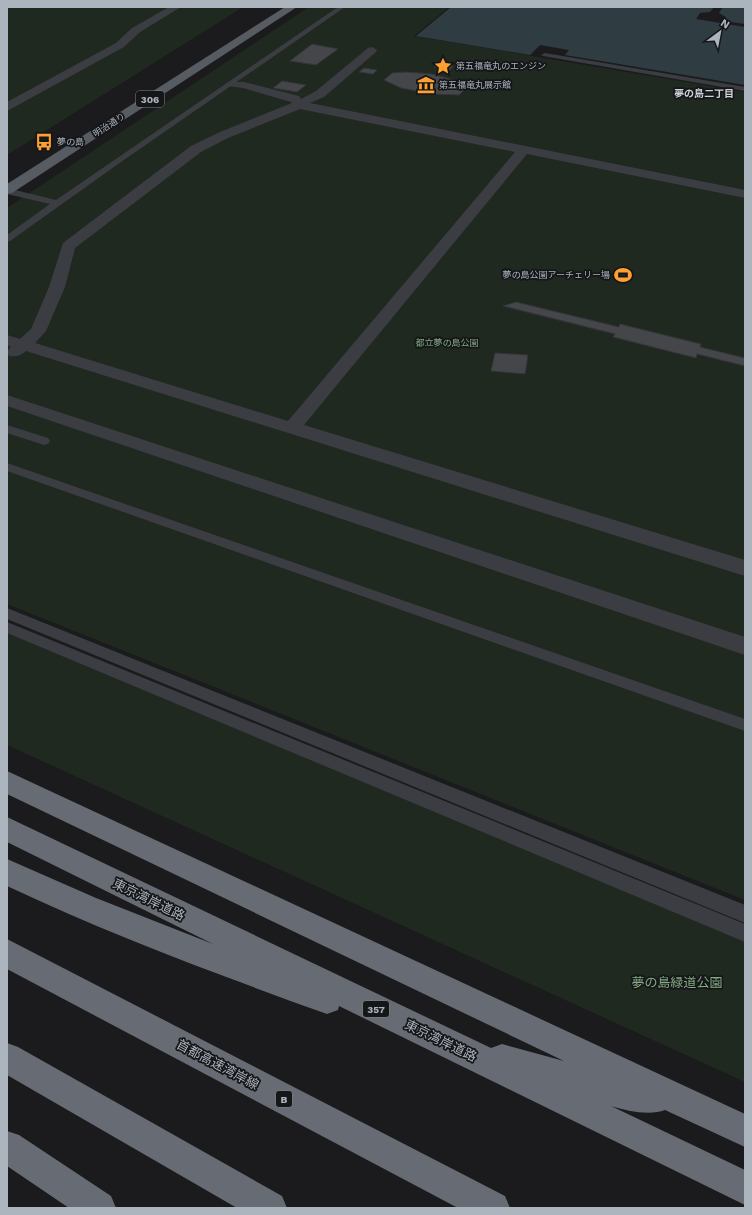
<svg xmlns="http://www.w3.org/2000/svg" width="752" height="1215" font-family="'Work Sans','Noto Sans JP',sans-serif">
	<rect width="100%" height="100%" fill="#1b1b1d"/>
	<g fill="#202920">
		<path d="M 7,7 L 243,7 L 7,155 Z"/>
		<path d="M 309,7 L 449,7 L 414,36 L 745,92 L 745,900 L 7,604 L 7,208 Z"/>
		<path d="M 7,633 L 745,941 L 745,1082 L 7,745 Z"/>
	</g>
	<path fill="#2f3d43" d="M 451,7 L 745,7 L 745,85 L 565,55 L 569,50 L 540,45 L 530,55 L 416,36 Z"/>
	<path fill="#1b1b1d" d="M 714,7 L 723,7 L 719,13 L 726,17 L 724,21 L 745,24 L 745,27 L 696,19 L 700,13 L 710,12 Z"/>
	<g fill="#44464a" stroke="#343539">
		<path d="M 312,44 L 338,49 L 316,65 L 290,61 Z"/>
		<path d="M 438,63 L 453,66 L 450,70 L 434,67 Z"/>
		<path d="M 364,68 L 377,70 L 373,74 L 359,72 Z"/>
		<path d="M 407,72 L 432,74 L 454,80 L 467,87 L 459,95 L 433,94 L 401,88 L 384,80 L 392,73 Z"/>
		<path d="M 282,81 L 306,85 L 297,92 L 273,88 Z"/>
		<path d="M 516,302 L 619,327 L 620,324 L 701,344 L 700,347 L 745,358 L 745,366 L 697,354 L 696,358 L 613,337 L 615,334 L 503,306 Z"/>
		<path d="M 495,353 L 528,355 L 525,374 L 491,371 Z"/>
	</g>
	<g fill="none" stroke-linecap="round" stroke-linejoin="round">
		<g fill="#3b3d43" fill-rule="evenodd">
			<path d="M 338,7 L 345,7 L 121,162 L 10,241 L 7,242 L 7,235 L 50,204 L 7,194 L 7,188 L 56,200 Z"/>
			<path d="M 545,53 L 745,87 L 745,91 L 543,56 L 541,55 Z"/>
			<path d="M 7,425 L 48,438 L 50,441 L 48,444 L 44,445 L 7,433 Z"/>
			<path d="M 7,463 L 745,719 L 745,731 L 7,471 Z"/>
			<path d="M 7,608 L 745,905 L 745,923 L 7,619 Z"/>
			<path d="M 7,622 L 745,924 L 745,942 L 7,633 Z"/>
		</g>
		<g fill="#3b3d43" fill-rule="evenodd">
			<path d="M 169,7 L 181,7 L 140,32 L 124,47 L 7,111 L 7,102 L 116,43 L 132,28 Z"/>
			<path d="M 372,47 L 377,50 L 376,52 L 324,97 L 310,103 L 745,190 L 745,198 L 527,154 L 304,425 L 745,560 L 745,576 L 26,351 C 20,356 16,357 9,356 L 7,351 L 11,347 L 7,345 L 7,335 L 20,339 L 31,329 L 49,287 L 63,243 L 191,146 L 220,132 L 292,103 L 291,102 L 243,88 L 228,86 L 226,84 L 228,82 L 244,82 L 299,96 L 301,99 L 316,91 L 368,48 ZM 300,109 L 515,152 L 288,421 L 35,343 L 46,331 L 65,287 L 75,248 L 201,152 L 228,138 Z"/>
			<path d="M 7,395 L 745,637 L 745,655 L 7,406 Z"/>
		</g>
		<path fill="#575b62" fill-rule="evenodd" d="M 285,7 L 297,7 L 12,193 L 7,194 L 7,184 Z"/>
		<g fill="#676c74" fill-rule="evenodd">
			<path d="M 7,771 L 745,1114 L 745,1147 L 665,1110 C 650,1116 627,1111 611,1106 L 745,1170 L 745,1205 L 339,1006 L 338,1010 L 327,1014 C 219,975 111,935 7,886 L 7,859 L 96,898 L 213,944 L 7,842 L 7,817 L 491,1048 L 502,1044 L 564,1061 L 7,794 Z"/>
			<path d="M 7,939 L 505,1196 L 510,1208 L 458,1208 L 7,969 Z"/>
			<path d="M 7,1043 L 18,1047 L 282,1196 L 287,1208 L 237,1208 L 7,1075 Z"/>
			<path d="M 7,1131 L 19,1135 L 111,1196 L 116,1208 L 69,1208 L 7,1166 Z"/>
		</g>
	</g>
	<defs>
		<g id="sight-bare" transform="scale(1.38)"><path d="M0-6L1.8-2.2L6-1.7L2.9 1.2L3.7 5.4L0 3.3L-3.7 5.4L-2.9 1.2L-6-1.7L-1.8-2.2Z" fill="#ffa031" stroke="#151618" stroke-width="2.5" paint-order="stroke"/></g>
		<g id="museum-bare" transform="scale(1.38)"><path d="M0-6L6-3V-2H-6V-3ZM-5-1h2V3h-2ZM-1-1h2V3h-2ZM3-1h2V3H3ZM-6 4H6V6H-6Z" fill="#ffa031" stroke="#151618" stroke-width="2.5" paint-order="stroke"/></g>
		<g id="bus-bare" transform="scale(1.38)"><path d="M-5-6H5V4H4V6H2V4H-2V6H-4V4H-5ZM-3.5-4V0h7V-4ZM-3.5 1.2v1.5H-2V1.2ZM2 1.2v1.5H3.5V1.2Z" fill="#ffa031" stroke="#151618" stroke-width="2.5" paint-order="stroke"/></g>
		<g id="stadium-bare" transform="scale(1.38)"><path d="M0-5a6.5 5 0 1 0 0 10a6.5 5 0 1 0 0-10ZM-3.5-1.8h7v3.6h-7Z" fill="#ffa031" stroke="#151618" stroke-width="2.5" paint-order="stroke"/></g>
	</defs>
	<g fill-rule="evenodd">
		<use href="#sight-bare" x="443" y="66"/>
		<use href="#museum-bare" x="426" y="85"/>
		<use href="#bus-bare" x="44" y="142"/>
		<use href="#stadium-bare" x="623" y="275"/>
	</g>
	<g text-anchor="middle" stroke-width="3.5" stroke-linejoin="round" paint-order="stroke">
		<g font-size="9" fill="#acb4be" stroke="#151618" text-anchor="start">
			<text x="456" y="69">第五福竜丸のエンジン</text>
			<text x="439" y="88">第五福竜丸展示館</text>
			<text x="57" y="145">夢の島</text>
			<text x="610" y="278" text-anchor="end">夢の島公園アーチェリー場</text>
		</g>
		<g font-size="9" fill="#acb4be" stroke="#151618">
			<text transform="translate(109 125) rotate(-33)" y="3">明治通り</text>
		</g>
		<g font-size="9" fill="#84aa82" stroke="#151618">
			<text x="447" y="346">都立夢の島公園</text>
		</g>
		<g font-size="10" font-weight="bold" fill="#ced2d9" stroke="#151618">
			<text x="704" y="97">夢の島二丁目</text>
		</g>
		<g fill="#151618" stroke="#7f858c" stroke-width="1">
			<rect x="136" y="91" width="28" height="16" rx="3"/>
			<rect x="363" y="1001" width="26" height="16" rx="3"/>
			<rect x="276" y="1091" width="16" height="16" rx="3"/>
		</g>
		<g font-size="10" font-weight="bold" fill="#acb4be">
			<text x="150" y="103">306</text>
			<text x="376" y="1013">357</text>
			<text x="284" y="1103">B</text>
		</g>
		<g font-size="13" fill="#acb4be" stroke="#151618">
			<text transform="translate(149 899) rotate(26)" y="5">東京湾岸道路</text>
			<text transform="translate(441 1040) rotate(26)" y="5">東京湾岸道路</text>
			<text transform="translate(218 1064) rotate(28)" y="5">首都高速湾岸線</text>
		</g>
		<g font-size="13" fill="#84aa82" stroke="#151618">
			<text x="677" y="987">夢の島緑道公園</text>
		</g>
	</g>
	<rect width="752" height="1215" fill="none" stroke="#acb4be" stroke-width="16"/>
	<g transform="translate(720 32) rotate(32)" stroke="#151618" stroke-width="3" paint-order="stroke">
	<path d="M0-3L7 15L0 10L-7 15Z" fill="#acb4be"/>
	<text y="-6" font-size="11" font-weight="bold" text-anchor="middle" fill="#acb4be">N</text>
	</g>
</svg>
